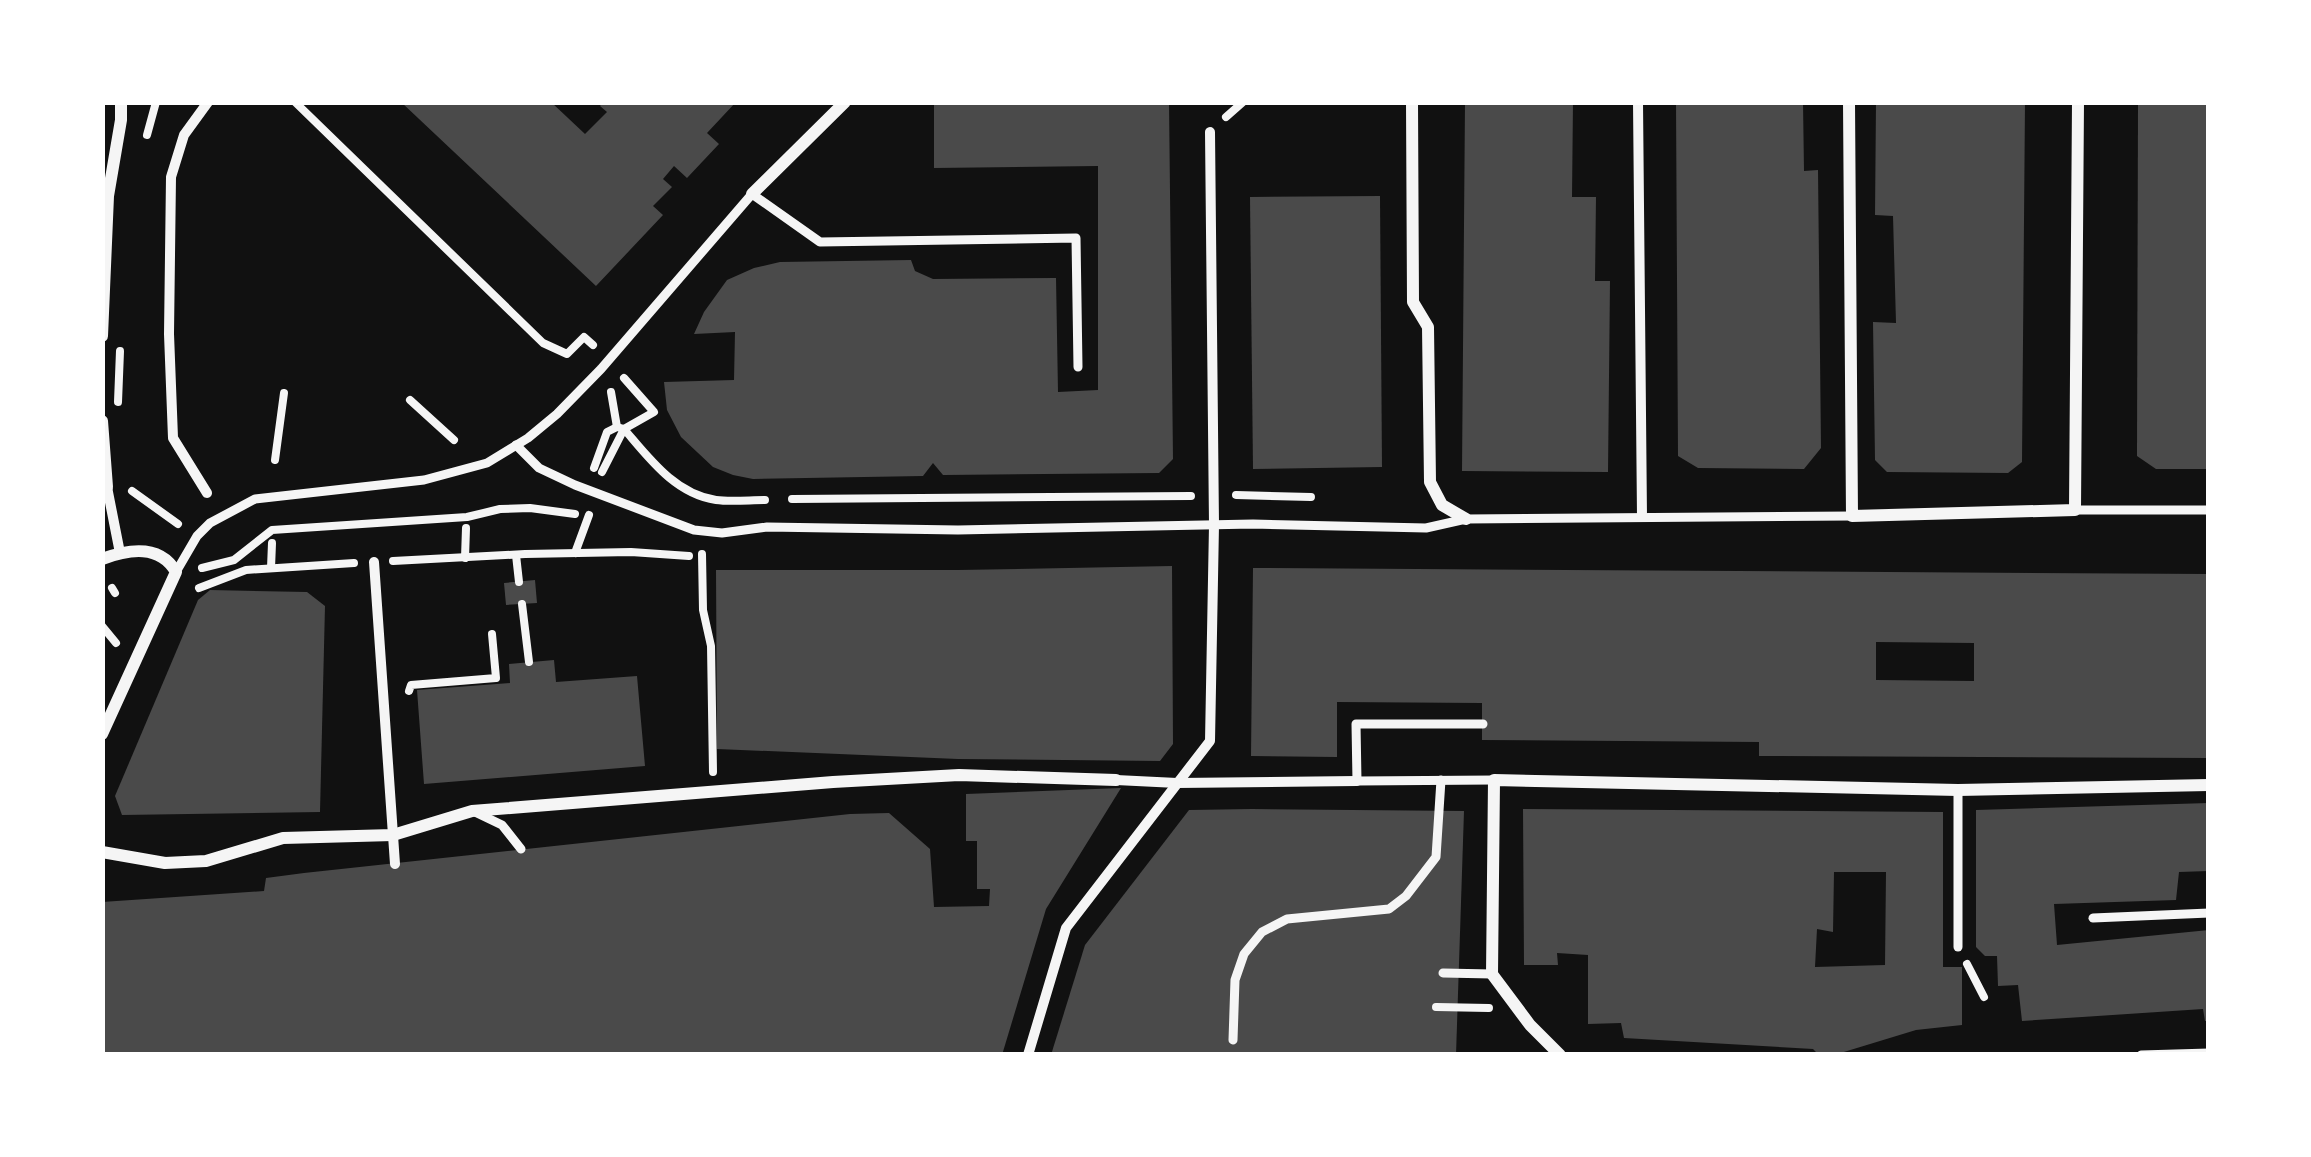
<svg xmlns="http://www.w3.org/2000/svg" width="2311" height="1157" viewBox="0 0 2311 1157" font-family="'Asap Condensed',sans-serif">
<rect width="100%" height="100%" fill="#111"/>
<g fill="#4a4a4a" fill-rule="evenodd">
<polygon points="401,102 551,102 585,134 607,112 600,106 603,102 736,102 707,133 719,144 687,178 674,166 663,179 672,187 653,206 663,215 596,286"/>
<polygon points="934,102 1169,102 1173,459 1159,473 943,475 933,463 923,476 753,479 733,475 713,467 681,437 667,410 664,382 734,380 735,332 694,334 704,312 727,280 754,268 780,262 911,260 915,271 933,279 1056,278 1058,392 1098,390 1098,166 934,168"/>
<polygon points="1465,102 1573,102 1572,197 1596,197 1595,281 1610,281 1608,472 1462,471"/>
<polygon points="1676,102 1803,102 1804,171 1818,170 1821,448 1804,469 1698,468 1678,456"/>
<polygon points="1876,102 2025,102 2022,462 2008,473 1887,472 1875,460 1873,322 1896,323 1893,216 1875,215"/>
<polygon points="2138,102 2209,102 2209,469 2156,469 2137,456"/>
<polygon points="1380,196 1382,467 1253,469 1250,197"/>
<polygon points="1172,566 1173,744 1160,761 958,759 717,749 716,570 958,570"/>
<path d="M1253,568L2209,574V758L1759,756V742L1482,740V703L1337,702V757L1251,756ZM1876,642L1974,643V681L1876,680Z"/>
<polygon points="535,580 537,603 506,605 504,583"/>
<polygon points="210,590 307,592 325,606 320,812 122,815 115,796 198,600"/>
<polygon points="554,660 556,682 637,676 645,766 424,784 417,690 510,683 509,664"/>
<polygon points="1121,788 1046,909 1002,1055 102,1055 102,902 264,891 266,878 304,873 850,814 889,813 930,849 934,907 989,906 990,889 977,889 977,841 966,841 966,794"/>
<polygon points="2209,803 2209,871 2179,872 2176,900 2054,904 2057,945 2209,930 2209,1021 2205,1021 2203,1009 2022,1021 2018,985 1998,986 1997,956 1985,956 1976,947 1976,810"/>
<polygon points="1252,809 1464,811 1456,1055 1051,1055 1085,945 1189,810"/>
<path d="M1523,809L1943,812V967H1962V1025L1916,1030L1834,1055H1819L1813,1049L1624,1038L1621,1023L1588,1024V955L1557,953L1558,965H1524ZM1834,872H1886L1885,965L1815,967L1817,929L1833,932Z"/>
</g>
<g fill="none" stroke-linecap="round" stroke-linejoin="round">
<g stroke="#f5f5f5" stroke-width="8">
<polyline points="295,102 543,343 567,354 584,337 593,345"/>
<polyline points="1226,117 1243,102"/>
<polyline points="147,135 156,102"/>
<polyline points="611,392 617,427"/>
<polyline points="410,400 454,440"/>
<polyline points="118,402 120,351"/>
<polyline points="275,460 284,393"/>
<path d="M594,468L607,432L617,427L624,429C649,458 675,494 716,500C731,502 750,500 765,500"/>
<polyline points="602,472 624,429 654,412 624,378"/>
<polyline points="132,491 178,524"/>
<polyline points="1236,495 1311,497"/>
<polyline points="792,499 1191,496"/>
<polyline points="575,553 589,515"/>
<polyline points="702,554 703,610 711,646 713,772"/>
<polyline points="516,555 519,582"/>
<polyline points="465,558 466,528"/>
<polyline points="393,561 525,554 631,552 689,556"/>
<polyline points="202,568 234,560 272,530 467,517 500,509 530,508 575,514"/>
<polyline points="271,568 272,543"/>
<polyline points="112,588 115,593"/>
<polyline points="199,588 246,570 354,563"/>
<polyline points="522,604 529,662"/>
<polyline points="102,626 116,643"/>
<polyline points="409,691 411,685 496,678 492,634"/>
<polyline points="1967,964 1984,997"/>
<polyline points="1436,1007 1489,1008"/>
</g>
<g stroke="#f5f5f5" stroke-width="9">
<polyline points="516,445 539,468 575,485 694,530 722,533 767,527 958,530 1253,524 1426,528 1466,519 1852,516"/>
<polyline points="2075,510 2209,510"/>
<polyline points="176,572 197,536 210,523 255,499 424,480 487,463 528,438 557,414 601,369 752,194 820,242 1076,238 1078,367"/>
<polyline points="1483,724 1356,724 1357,781 1494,780"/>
<polyline points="1958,790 1958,947"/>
<polyline points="477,813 502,825 521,849"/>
<polyline points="2093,918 2209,913"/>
<polyline points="1443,973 1492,974"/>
<polyline points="1233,1040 1235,980 1244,954 1262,932 1287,919 1389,909 1406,896 1436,857 1441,780"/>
<polyline points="2141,1055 2209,1053"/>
</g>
<g stroke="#f5f5f5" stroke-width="10">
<polyline points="1638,102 1642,517"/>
<polyline points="102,483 107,487 120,553"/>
<polyline points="207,493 173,438 169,334 171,177 184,135 208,102"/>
<polyline points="374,562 395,864"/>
<polyline points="1116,780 1177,783 1357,781"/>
<polyline points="1028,1055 1066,928 1210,741 1214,525 1210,132"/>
</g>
<g stroke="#f5f5f5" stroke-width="12">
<polyline points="1412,102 1413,302 1428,327 1430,482 1442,505 1466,519"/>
<polyline points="1849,102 1852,516 2075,510 2078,102"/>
<polyline points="752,194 845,102"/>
<polyline points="102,336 108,196 121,120 121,102"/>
<polyline points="102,421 107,487"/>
<path d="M102,559C129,549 160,544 176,572L102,734"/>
<polyline points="102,852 165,863 206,861 283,838 393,835 472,811 833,782 959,775 1116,780"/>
<polyline points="1560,1055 1530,1025 1492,974 1494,780 1958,790 2209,785"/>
</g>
</g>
<rect width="2311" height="1157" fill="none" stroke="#ffffff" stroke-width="210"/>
</svg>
